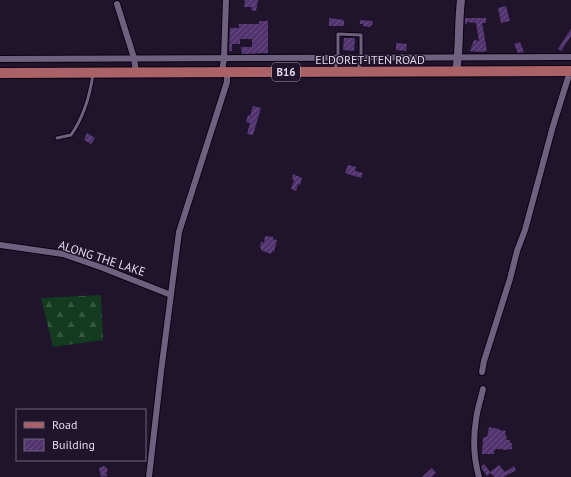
<svg xmlns="http://www.w3.org/2000/svg" width="571" height="477" viewBox="0 0 571 477" font-family="'PT Sans',sans-serif">
<defs>
<pattern id="forest-firs" width="22" height="20" patternUnits="userSpaceOnUse"><rect width="22" height="20" fill="#143a1f"/><path d="M5 1l3.5 6h-7zM16 11l3.5 6h-7z" fill="#365640"/></pattern>
<pattern id="building-hatch" width="6" height="6" patternUnits="userSpaceOnUse"><rect width="6" height="6" fill="#523370"/><path d="M-1 1l2-2M0 6l6-6M5 7l2-2" fill="none" stroke="#6b5084"/></pattern>
</defs>
<rect width="100%" height="100%" fill="#20142d"/>
<polygon fill="url(#forest-firs)" points="101,295 103,340 53,347 41,298"/>
<g fill="url(#building-hatch)">
<polygon points="245,0 258,0 256,11 251,10 252,7 244,7"/>
<polygon points="506,6 510,21 501,23 498,8"/>
<polygon points="329,18 344,20 344,26 329,26"/>
<polygon points="465,18 486,18 486,23 482,23 487,51 481,52 470,51 474,40 479,41 476,23 467,22 467,24 465,24"/>
<polygon points="360,20 373,21 372,25 371,25 370,27 363,26 363,24 360,24"/>
<polygon points="259,21 268,21 268,53 242,54 241,47 252,47 252,39 240,39 240,44 232,44 232,51 229,51 230,28 239,28 239,24 259,24"/>
<polygon points="571,29 571,36 561,51 558,49"/>
<polygon points="344,38 355,38 354,51 343,50"/>
<polygon points="520,42 524,52 518,53 514,44"/>
<polygon points="396,43 407,44 406,51 396,50"/>
<polygon points="253,106 261,108 253,135 247,134 250,123 246,122 248,115 250,116"/>
<polygon points="87,133 95,138 91,144 84,140"/>
<polygon points="348,165 356,167 355,171 363,173 361,178 345,173"/>
<polygon points="293,174 302,178 300,185 298,184 296,191 291,189 294,180 292,179"/>
<polygon points="265,236 273,237 273,239 277,240 274,252 272,251 271,254 261,250 261,248 260,248 261,242 264,243"/>
<polygon points="489,427 499,429 499,430 506,431 505,435 507,436 506,440 510,440 510,443 512,443 512,449 503,450 502,449 496,449 494,451 494,454 482,454 483,439 484,437 487,437"/>
<polygon points="484,464 490,472 499,465 505,472 514,466 516,470 504,477 495,477 490,473 487,476 482,469 481,467"/>
<polygon points="104,466 105,467 106,467 108,471 106,472 107,476 101,477 99,468"/>
<polygon points="432,468 436,473 431,477 422,477"/>
</g>
<g fill="none" stroke-linecap="round" stroke-linejoin="round">
<defs>
<g id="service">
<polyline points="335,69 338,58 338,34 361,35 361,58 358,71"/>
<path d="M57,138L71,135C83,118 90,95 93,74"/>
</g>
<g id="minor">
<polyline points="117,4 134,58 136,72"/>
<polyline points="0,59 571,57"/>
<polyline points="222,72 224,58 226,0"/>
<polyline points="0,245 63,254 103,268 171,295"/>
<polyline points="482,372 484,361 510,279 517,251 525,230 553,126 568,78"/>
<polyline points="149,477 161,372 179,232 227,82 227,72"/>
<path d="M479,477C474,459 473,438 476,420C477,409 481,399 483,389"/>
</g>
<path id="tertiary" d="M456,72C460,48 458,25 461,0"/>
<polyline id="primary" points="0,73 571,71"/>
</defs>
<use href="#service" stroke="#0a0214" stroke-width="5"/>
<use href="#minor" stroke="#0a0214" stroke-width="8"/>
<use href="#tertiary" stroke="#0a0214" stroke-width="10"/>
<use href="#primary" stroke="#0a0214" stroke-width="12"/>
<use href="#service" stroke="#6e607e" stroke-width="3"/>
<use href="#minor" stroke="#6e607e" stroke-width="6"/>
<use href="#tertiary" stroke="#6e607e" stroke-width="8"/>
<use href="#primary" stroke="#ab6267" stroke-width="10"/>
</g>
<g text-anchor="middle" dominant-baseline="central" stroke-width="3" stroke-linejoin="round" paint-order="stroke">
<rect fill="#20142d" stroke="#a69eb1" stroke-width="1" x="272" y="63" width="28" height="18" rx="3"/>
<g font-size="11" font-weight="bold" fill="#e0d9e9">
<text x="286" y="72">B16</text>
</g>
<g font-size="12" fill="#e0d9e9" stroke="#20142d">
<text x="370" y="59">ELDORET-ITEN ROAD</text>
<text transform="translate(102 258) rotate(18)">ALONG THE LAKE</text>
</g>
</g>
<rect x="16" y="409" width="130" height="52" fill="#20142d" stroke="#6d6378"/>
<rect x="24" y="422" width="20" height="6" fill="#ab6267" stroke="#6d6378"/>
<text x="52" y="429" font-size="12" fill="#e0d9e9">Road</text>
<rect x="24" y="439" width="20" height="12" fill="url(#building-hatch)" stroke="#6d6378"/>
<text x="52" y="449" font-size="12" fill="#e0d9e9">Building</text>
</svg>
